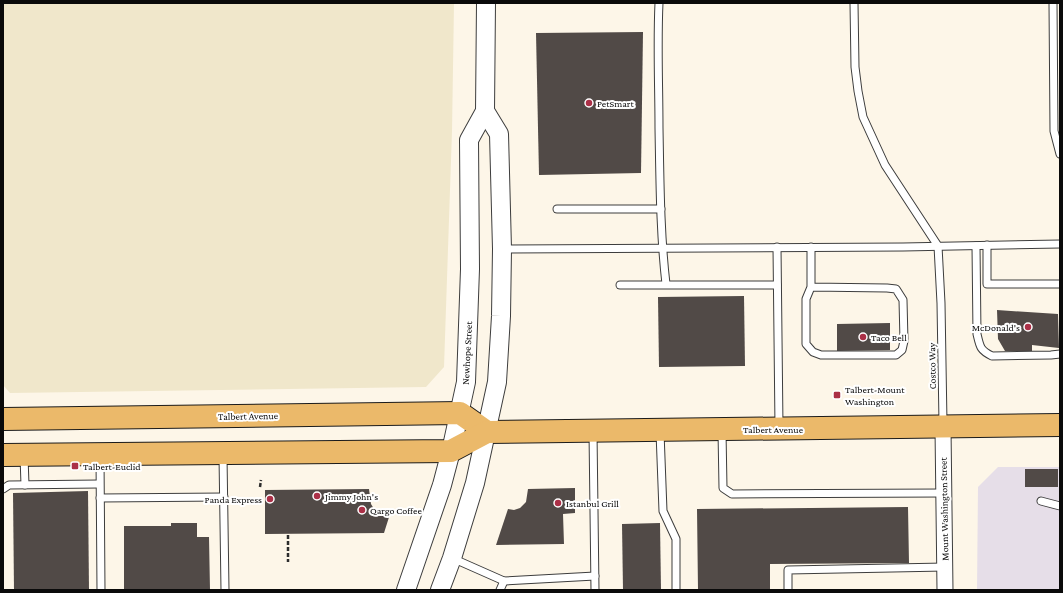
<svg xmlns="http://www.w3.org/2000/svg" width="1063" height="593" viewBox="0 0 1063 593" font-family="'Crimson Pro',serif">
<rect width="100%" height="100%" fill="#fdf6e8"/>
<polygon fill="#e6dee8" points="998,467 1060,467 1060,590 977,590 978,487"/>
<polygon fill="#f0e7cb" points="3,3 454,3 452,131 444,367 426,387 10,393 3,385"/>
<g fill="#514a47">
<polygon points="643,32 641,173 539,175 536,33"/>
<polygon points="744,296 745,366 659,367 658,297"/>
<polygon points="997,310 1058,314 1059,348 1032,345 1032,351 1005,351 998,339"/>
<polygon points="890,323 890,350 837,351 837,324"/>
<rect x="1025" y="469" width="33" height="18"/>
<polygon points="575,488 575,513 563,514 564,544 496,545 508,509 514,510 520,508 526,502 528,489"/>
<polygon points="369,489 371,504 374,509 381,514 390,514 384,533 265,534 265,490"/>
<polygon points="88,491 89,590 14,590 13,493"/>
<polygon points="908,507 909,563 770,564 770,590 698,590 697,509"/>
<polygon points="171,523 197,523 197,537 209,537 210,590 124,590 124,526 171,526"/>
<polygon points="660,523 661,590 623,590 622,524"/>
</g>
<g fill="none" stroke-linecap="round" stroke-linejoin="round">
<defs>
<g id="service">
<path d="M659,3C657,45 659,87 659,128C660,180 660,232 666,284"/>
<polyline points="854,3 855,67 858,91 863,117 885,165 938,246 941,303 943,423"/>
<polyline points="1053,3 1054,131 1060,154"/>
<polyline points="557,209 661,209"/>
<polyline points="987,245 987,284 1060,284"/>
<path d="M976,246L977,334C980,347 980,350 992,356L1051,355L1060,354"/>
<polyline points="777,247 779,427"/>
<polyline points="502,249 903,247 1060,244"/>
<polyline points="620,285 777,285"/>
<polyline points="811,287 806,299 806,344 813,352 821,355 896,355 902,350 904,341 903,300 896,289 887,288 811,287 811,247"/>
<polyline points="722,431 723,488 732,494 944,493"/>
<polyline points="593,432 595,590"/>
<polyline points="660,432 663,511 676,539 676,590"/>
<polyline points="24,456 25,485"/>
<polyline points="223,456 225,590"/>
<polyline points="100,457 101,590"/>
<polyline points="3,489 9,485 99,484"/>
<polyline points="100,498 224,497"/>
<polyline points="1041,501 1060,506"/>
<polyline points="452,558 504,581 595,576"/>
<polyline points="500,590 504,581"/>
<polyline points="788,590 788,570 945,567"/>
</g>
<polyline id="minor" points="943,428 945,590"/>
<g id="tertiary">
<polyline points="406,590 442,485 451,451 466,382 470,269 469,140 485,111 486,3"/>
<polyline points="440,590 452,558 475,483 497,382 501,316 502,249 499,134 485,111"/>
</g>
<g id="primary">
<polyline points="3,419 460,413 487,432"/>
<polyline points="3,455 451,451 487,432 1060,425"/>
</g>
</defs>
<use href="#service" stroke="#3d3d3d" stroke-width="9"/>
<use href="#minor" stroke="#3d3d3d" stroke-width="17"/>
<use href="#tertiary" stroke="#3d3d3d" stroke-width="20"/>
<use href="#primary" stroke="#1b1b1b" stroke-width="24"/>
<g stroke="#2c2c2c" stroke-width="2.5" stroke-dasharray="4 2" stroke-linecap="butt">
<polyline points="260,487 261,480"/>
<polyline points="288,535 288,562"/>
</g>
<use href="#service" stroke="#fff" stroke-width="7"/>
<use href="#minor" stroke="#fff" stroke-width="15"/>
<use href="#tertiary" stroke="#fff" stroke-width="18"/>
<use href="#primary" stroke="#ebb96a" stroke-width="22"/>
</g>
<g fill="#ab3047" stroke="#fff" stroke-width="1.5">
<circle cx="589" cy="103" r="4"/>
<circle cx="1028" cy="327" r="4"/>
<circle cx="863" cy="337" r="4"/>
<rect x="833" y="391" width="8" height="8" rx="2"/>
<rect x="71" y="462" width="8" height="8" rx="2"/>
<circle cx="317" cy="496" r="4"/>
<circle cx="270" cy="499" r="4"/>
<circle cx="558" cy="503" r="4"/>
<circle cx="362" cy="510" r="4"/>
</g>
<g text-anchor="middle" dominant-baseline="central" stroke-width="4" stroke-linejoin="round" paint-order="stroke">
<g font-size="10" fill="#0a0a0a" stroke="#fff" text-anchor="start">
<text x="597" y="103">PetSmart</text>
<text x="1020" y="327" text-anchor="end">McDonald's</text>
<text x="871" y="337">Taco Bell</text>
<text x="845" y="389">Talbert-Mount<tspan x="845" dy="12">Washington</tspan></text>
<text x="83" y="466">Talbert-Euclid</text>
<text x="325" y="496">Jimmy John's</text>
<text x="262" y="499" text-anchor="end">Panda Express</text>
<text x="566" y="503">Istanbul Grill</text>
<text x="370" y="510">Qargo Coffee</text>
</g>
<g font-size="10" fill="#0a0a0a" stroke="#fff">
<text transform="translate(467 353) rotate(-87)">Newhope Street</text>
<text transform="translate(932 366) rotate(-91)">Costco Way</text>
<text transform="translate(248 416) rotate(-1)">Talbert Avenue</text>
<text x="773" y="429">Talbert Avenue</text>
<text transform="translate(944 509) rotate(-91)">Mount Washington Street</text>
</g>
</g>
<rect width="1063" height="593" fill="none" stroke="#0a0a0a" stroke-width="8"/>
</svg>
